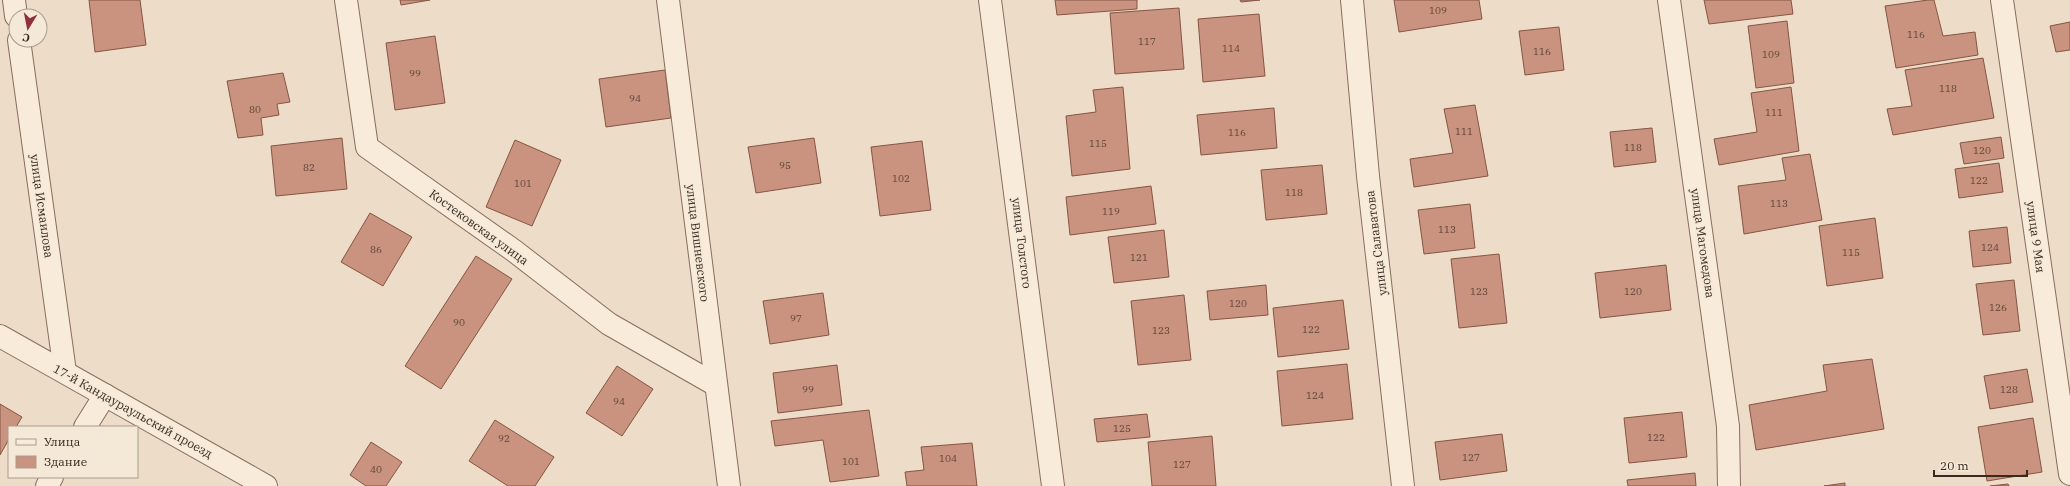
<svg xmlns="http://www.w3.org/2000/svg" width="2070" height="486" viewBox="0 0 2070 486" font-family="'IBM Plex Serif',serif">
<rect width="100%" height="100%" fill="#eddcc7"/>
<g fill="#c9937f" stroke="#865544">
<polygon points="89,0 140,0 146,45 95,52"/>
<polygon points="400,0 430,0 401,5"/>
<polygon points="1055,0 1137,0 1137,9 1057,15"/>
<polygon points="1240,0 1260,0 1241,2"/>
<polygon points="1394,0 1479,0 1482,19 1399,32"/>
<polygon points="1704,0 1791,0 1793,14 1709,24"/>
<polygon points="1928,0 1934,0 1943,36 1975,32 1978,55 1896,68 1885,6"/>
<polygon points="1179,8 1184,69 1115,74 1110,13"/>
<polygon points="1259,14 1265,76 1203,82 1198,19"/>
<polygon points="1787,21 1794,83 1756,88 1748,26"/>
<polygon points="2070,22 2070,50 2056,52 2050,26"/>
<polygon points="1559,27 1564,70 1525,75 1519,31"/>
<polygon points="435,36 445,103 395,110 386,43"/>
<polygon points="1983,58 1994,118 1893,135 1887,109 1912,106 1905,70"/>
<polygon points="665,70 671,118 606,127 599,79"/>
<polygon points="283,73 290,102 277,104 279,115 261,118 263,135 238,138 227,81"/>
<polygon points="1123,87 1130,169 1072,176 1066,116 1096,112 1093,90"/>
<polygon points="1791,87 1799,151 1719,165 1714,139 1757,132 1751,93"/>
<polygon points="1475,105 1488,176 1414,187 1410,159 1453,153 1444,109"/>
<polygon points="1274,108 1277,148 1201,155 1197,115"/>
<polygon points="1652,128 1656,162 1614,167 1610,132"/>
<polygon points="2001,137 2004,158 1964,164 1960,143"/>
<polygon points="342,138 347,189 276,196 271,146"/>
<polygon points="814,138 821,183 756,193 748,147"/>
<polygon points="515,140 561,160 532,226 486,207"/>
<polygon points="922,141 931,210 880,216 871,147"/>
<polygon points="1810,154 1822,220 1744,234 1738,186 1786,180 1782,158"/>
<polygon points="1999,163 2003,192 1959,198 1955,169"/>
<polygon points="1322,165 1327,214 1266,220 1261,170"/>
<polygon points="1151,186 1156,224 1070,235 1066,197"/>
<polygon points="1470,204 1475,248 1424,254 1418,210"/>
<polygon points="370,213 412,237 383,286 341,262"/>
<polygon points="1875,218 1883,278 1827,286 1819,226"/>
<polygon points="2007,227 2011,263 1973,267 1969,231"/>
<polygon points="1164,230 1169,277 1114,283 1108,237"/>
<polygon points="1499,254 1507,323 1459,328 1451,259"/>
<polygon points="476,256 512,279 441,389 405,366"/>
<polygon points="1666,265 1671,310 1600,318 1595,273"/>
<polygon points="2014,280 2020,331 1983,335 1976,284"/>
<polygon points="1266,285 1268,315 1210,320 1207,291"/>
<polygon points="823,293 829,335 770,344 763,301"/>
<polygon points="1184,295 1191,360 1138,365 1131,301"/>
<polygon points="1343,300 1349,349 1278,357 1273,308"/>
<polygon points="1872,359 1884,429 1756,450 1749,405 1827,391 1823,365"/>
<polygon points="1347,364 1353,419 1282,426 1277,371"/>
<polygon points="837,365 842,405 778,413 773,373"/>
<polygon points="617,366 653,389 622,436 586,413"/>
<polygon points="2027,369 2033,402 1990,409 1984,376"/>
<polygon points="0,404 22,417 16,427 9,427 9,439 0,455"/>
<polygon points="869,410 879,476 830,482 823,440 775,446 771,421"/>
<polygon points="1682,412 1687,457 1629,463 1624,418"/>
<polygon points="1147,414 1150,437 1097,442 1094,419"/>
<polygon points="2033,418 2042,472 1987,481 1978,427"/>
<polygon points="495,420 554,457 535,486 508,486 469,461"/>
<polygon points="1502,434 1507,471 1440,480 1435,442"/>
<polygon points="1212,436 1216,486 1152,486 1148,442"/>
<polygon points="371,442 402,462 386,486 366,486 350,475"/>
<polygon points="972,443 977,486 907,486 905,472 924,470 921,447"/>
<polygon points="1695,473 1696,486 1628,486 1627,480"/>
<polygon points="1845,483 1845,486 1824,486"/>
<polygon points="2008,484 2009,486 1990,486"/>
</g>
<g fill="none" stroke-linecap="round" stroke-linejoin="round">
<defs>
<g id="minor">
<polyline points="14,0 16,16"/>
<polyline points="346,0 367,147 513,250 609,324 716,385"/>
<polyline points="668,0 729,486"/>
<polyline points="990,0 1053,486"/>
<polyline points="1352,0 1368,176 1403,486"/>
<polyline points="1669,0 1728,426 1729,486"/>
<polyline points="2002,0 2070,474"/>
<polyline points="19,40 65,372"/>
<polyline points="0,336 266,486"/>
<polyline points="85,427 105,395"/>
<polyline points="47,486 52,477"/>
</g>
</defs>
<use href="#minor" stroke="#886e5d" stroke-width="24"/>
<use href="#minor" stroke="#f8ebda" stroke-width="22"/>
</g>
<g text-anchor="middle" dominant-baseline="central" stroke-width="3" stroke-linejoin="round" paint-order="stroke">
<g font-size="10" fill="#5d4438">
<text x="1438" y="10">109</text>
<text x="1916" y="34">116</text>
<text x="1147" y="41">117</text>
<text x="1231" y="48">114</text>
<text x="1542" y="51">116</text>
<text x="1771" y="54">109</text>
<text x="415" y="73">99</text>
<text x="1948" y="88">118</text>
<text x="635" y="98">94</text>
<text x="255" y="109">80</text>
<text x="1774" y="112">111</text>
<text x="1464" y="131">111</text>
<text x="1237" y="132">116</text>
<text x="1098" y="143">115</text>
<text x="1633" y="147">118</text>
<text x="1982" y="150">120</text>
<text x="785" y="165">95</text>
<text x="309" y="167">82</text>
<text x="901" y="178">102</text>
<text x="1979" y="180">122</text>
<text x="523" y="183">101</text>
<text x="1294" y="192">118</text>
<text x="1779" y="203">113</text>
<text x="1111" y="211">119</text>
<text x="1447" y="229">113</text>
<text x="1990" y="247">124</text>
<text x="376" y="249">86</text>
<text x="1851" y="252">115</text>
<text x="1139" y="257">121</text>
<text x="1479" y="291">123</text>
<text x="1633" y="291">120</text>
<text x="1238" y="303">120</text>
<text x="1998" y="307">126</text>
<text x="796" y="318">97</text>
<text x="459" y="322">90</text>
<text x="1311" y="329">122</text>
<text x="1161" y="330">123</text>
<text x="808" y="389">99</text>
<text x="2009" y="389">128</text>
<text x="1315" y="395">124</text>
<text x="619" y="401">94</text>
<text x="1122" y="428">125</text>
<text x="1656" y="437">122</text>
<text x="504" y="438">92</text>
<text x="1471" y="457">127</text>
<text x="948" y="458">104</text>
<text x="851" y="461">101</text>
<text x="1182" y="464">127</text>
<text x="376" y="469">40</text>
</g>
<g font-size="12" fill="#392920" stroke="#f4e8d6">
<text transform="translate(42 206) rotate(82)">улица Исмаилова</text>
<text transform="translate(479 227) rotate(36)">Костековская улица</text>
<text transform="translate(2036 237) rotate(82)">улица 9 Мая</text>
<text transform="translate(698 243) rotate(83)">улица Вишневского</text>
<text transform="translate(1022 243) rotate(83)">улица Толстого</text>
<text transform="translate(1376 243) rotate(-97)">улица Салаватова</text>
<text transform="translate(1703 243) rotate(82)">улица Магомедова</text>
<text transform="translate(133 411) rotate(29)">17-й Кандаураульский проезд</text>
</g>
</g>
<rect x="8" y="426" width="130" height="52" fill="#f4e8d6" stroke="#a99c8d"/>
<rect x="16" y="439" width="20" height="6" fill="#f8ebda" stroke="#a99c8d"/>
<text x="44" y="446" font-size="12" fill="#392920">Улица</text>
<rect x="16" y="456" width="20" height="12" fill="#c9937f" stroke="#a99c8d"/>
<text x="44" y="466" font-size="12" fill="#392920">Здание</text>
<g transform="translate(28 28) rotate(190)"><circle r="19" fill="#f4e8d6" stroke="#a99c8d"/>
<path d="M0-3L7 15L0 10L-7 15Z" fill="#942f3e"/>
<text y="-6" font-size="11" font-weight="bold" text-anchor="middle" fill="#392920">С</text>
</g>
<path d="M1934 470v6h93v-6" fill="none" stroke="#392920" stroke-width="2"/>
<text x="1940" y="470" font-size="12" fill="#392920" stroke="#f4e8d6" stroke-width="3" paint-order="stroke">20 m</text>
</svg>
